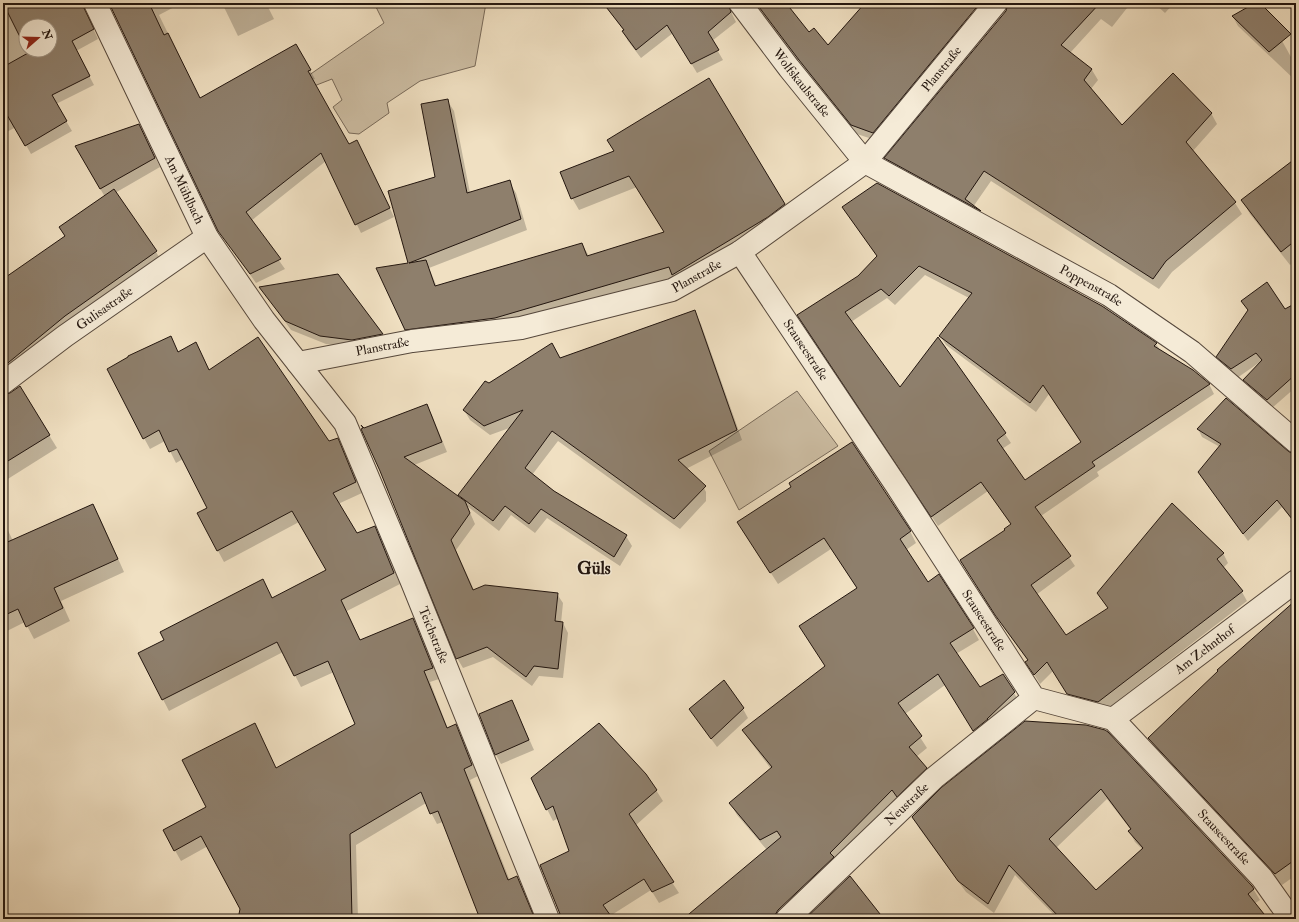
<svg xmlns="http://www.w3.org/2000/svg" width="1299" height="922" viewBox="0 0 1299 922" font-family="'IM FELL Double Pica',serif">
<rect width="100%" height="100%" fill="#f0e0c2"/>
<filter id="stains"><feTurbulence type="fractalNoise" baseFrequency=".005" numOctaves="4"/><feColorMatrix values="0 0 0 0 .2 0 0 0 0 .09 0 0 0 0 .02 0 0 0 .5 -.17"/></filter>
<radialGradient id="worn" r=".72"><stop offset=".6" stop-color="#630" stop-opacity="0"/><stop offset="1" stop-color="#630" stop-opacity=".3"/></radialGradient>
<g fill="#cdbea4" stroke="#786a5a">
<polygon points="374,3 486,3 475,66 420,81 387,103 389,113 359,134 349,133 333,107 342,100 332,79 296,93 292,87 384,23"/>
<polygon points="797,391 838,446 739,510 709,451"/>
</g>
<g fill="#0003" fill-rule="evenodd">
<path d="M3,3H92L90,5L87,12L88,18L98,39L76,51L94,85L56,104L72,131L31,154L16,127L3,134ZM26,26H50V50H26Z"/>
<polygon points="110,3 182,3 159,15 200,99 296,45 315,79 312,80 349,145 362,150 394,217 361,233 326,161 251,221 285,269 256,283 219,230"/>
<polygon points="222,3 266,3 274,19 238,36"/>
<polygon points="603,3 737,3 733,7 732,14 736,22 712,41 723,60 697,73 673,33 641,58 628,41 623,32 624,31"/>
<polygon points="754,3 784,3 809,33 828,46 866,3 956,3 972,27 878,141 857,134 805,69"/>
<polygon points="1009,3 1131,3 1112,27 1101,19 1070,53 1092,70 1098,80 1091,89 1122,127 1211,113 1217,124 1192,152 1235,203 1242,214 1172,272 1159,289 991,181 973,207 980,211 985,220 892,169 885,158 1007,11"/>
<polygon points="1154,3 1174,3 1165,13"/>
<polygon points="1257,3 1261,3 1296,66 1296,81 1238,26 1233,17"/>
<polygon points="708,80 791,216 680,285 507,328 413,341 406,329 409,264 389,191 436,178 447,100 454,111 470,193 509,182 516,193 527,230 429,268 437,287 582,244 589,256 664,232 637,187 579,210 572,198 562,172 615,151"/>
<polygon points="144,134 160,167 115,193 156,252 164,265 3,386 3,281 66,236 105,197 76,147"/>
<polygon points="1296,161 1296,260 1290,265 1250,214 1243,201"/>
<path d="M849,217L1156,344L1160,350L1209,384L1214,394L1097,472L1099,476L1041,516L1075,566L1036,595L1065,637L1108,609L1098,593L1223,553L1228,563L1223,568L1242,592L1247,601L1104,711L1074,703L1053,671L1040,684L1032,671L1028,661L1002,625L967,570L1011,525L988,491L938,526L804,325L859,276L878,257ZM925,275L969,298L940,336L946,345L1036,412L1049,394L1081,443L1025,482L1002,449L1011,443L1005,434L938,338L900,388L851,322L887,298L895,305Z"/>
<polygon points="337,275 383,334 387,342 358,348 326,344 291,330 261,288"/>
<polygon points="1242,301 1285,310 1296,304 1296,387 1272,408 1250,389 1245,380 1260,362 1237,378 1223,365 1218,357 1248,311"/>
<polygon points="695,314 701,324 742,440 686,469 701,482 706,492 706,501 680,529 558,441 532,475 554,492 626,536 632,546 620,566 547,518 535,533 511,515 499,531 467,506 475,524 456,550 474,590 557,594 563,603 561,623 563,623 568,633 563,678 539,676 532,686 493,657 463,668 457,658 381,471 426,405 432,415 447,452 414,465 463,501 460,495 512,427 490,435 470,420 464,410 489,384"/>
<polygon points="170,337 179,353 202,355 210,371 329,442 337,439 344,450 362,493 338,504 357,534 374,527 381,538 400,584 347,611 360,640 413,619 419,630 439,679 430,682 448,729 456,726 462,736 478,776 470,780 510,881 517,877 523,888 535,919 481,919 443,822 437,824 426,803 356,845 358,919 239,919 241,909 208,846 181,861 164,831 207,807 261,736 276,769 357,724 334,672 301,687 283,652 169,711 139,653 272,599 328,571 299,522 224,562 198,514 208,508 183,459 176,463 165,441 150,449 144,438"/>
<polygon points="3,396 49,435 57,448 3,482"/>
<polygon points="1198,429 1296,455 1296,525 1282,507 1248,541 1204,480 1220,447 1202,437"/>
<polygon points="92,505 100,518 124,572 61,601 70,621 34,639 25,622 3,633 3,520 13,541"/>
<polygon points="910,531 916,543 906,550 927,584 973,629 979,640 956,654 980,688 1014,693 1021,704 980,741 945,685 905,714 927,748 916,757 926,768 933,780 787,919 684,919 767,850 737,815 731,804 771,769 750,741 743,730 826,667 858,589 831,549 778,584 745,533"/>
<polygon points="1296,611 1296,875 1282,885 1156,750 1149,738"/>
<polygon points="512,701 534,750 501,764 496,755 480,715"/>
<polygon points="743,709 748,718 717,747 696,718"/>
<path d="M1026,722L1252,887L1260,900L1254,904L1266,919H1058L1015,875L994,913L966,892L919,828L913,817ZM1107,799L1131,830L1129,831L1135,842L1143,850L1096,891L1056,848Z"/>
<polygon points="532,779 656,790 663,801 635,826 679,893 659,903 651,890 610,916 612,919 562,919 541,866 571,851 559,818 553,821"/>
</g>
<g fill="#8e7f6c" stroke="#23160f" fill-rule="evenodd">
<polygon points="3,3 83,3 84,8 94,29 72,41 90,76 52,95 67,121 25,146 3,108 3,67 28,53 27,50 50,50 50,26 26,26 26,49"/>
<polygon points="109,3 149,3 164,35 168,33 200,98 296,44 311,70 308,71 349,144 357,140 390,208 355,225 321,153 246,212 281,259 250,274 218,231"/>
<polygon points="603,3 728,3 731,12 708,32 719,50 691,64 667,25 636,50 622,31 624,30"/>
<polygon points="756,3 786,3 809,32 814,28 828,45 865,3 980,3 873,133 851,125 799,60"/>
<polygon points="1008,3 1100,3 1061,45 1092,69 1084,80 1122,125 1173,73 1212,113 1186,142 1236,202 1166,261 1153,279 984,171 965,199 981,211 884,158 1006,11"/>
<polygon points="1255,3 1260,3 1291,34 1269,52 1232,16"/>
<polygon points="709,78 785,204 768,217 672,275 669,267 495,318 405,330 376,268 408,263 388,191 435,177 421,104 448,99 467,193 510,180 521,219 409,263 426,260 435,286 582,243 587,256 664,232 629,176 571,199 560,172 614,151 607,140"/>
<polygon points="139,124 155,158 100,189 75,146"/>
<polygon points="1296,158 1296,240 1281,252 1241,200"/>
<path d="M877,183L1102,306L1157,343L1154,346L1193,370L1210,384L1092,462L1095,466L1035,507L1071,556L1031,585L1066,635L1108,608L1097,593L1172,503L1224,553L1217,559L1243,591L1098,702L1067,694L1047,662L1034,675L1025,662L1028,660L995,615L960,560L1005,530L1004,529L1011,524L981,482L931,517L797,315L858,276L877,256L842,207ZM919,266L972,293L939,336L1030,403L1043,385L1081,442L1025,480L997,440L1006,433L938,337L900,387L845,312L881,289L889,296Z"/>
<polygon points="114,189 157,251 65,316 3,367 3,279 65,236 59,227"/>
<polygon points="338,274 383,334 352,340 320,336 285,321 259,287"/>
<polygon points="1267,282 1285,309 1296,303 1296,374 1267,400 1243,380 1262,360 1256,353 1231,369 1216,357 1248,310 1241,301"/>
<polygon points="695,310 737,430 678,460 706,486 674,519 552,431 525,468 554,491 627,535 614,557 541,509 529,524 505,506 493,521 458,495 523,410 484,426 463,410 485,381 489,383 552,343 560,358"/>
<polygon points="171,336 178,352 196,342 209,370 258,337 329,441 338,438 356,482 333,493 357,533 375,526 394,573 341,600 360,640 413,618 433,668 424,671 447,728 456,724 472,765 464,769 508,880 517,876 535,919 480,919 438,811 430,814 421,792 350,834 352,919 238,919 240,909 201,836 174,851 163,830 206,807 182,760 255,723 276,768 355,724 328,661 294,676 277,642 162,700 138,653 164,640 160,632 263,579 272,598 326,570 292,511 217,551 197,513 207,508 177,449 169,452 159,430 143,439 107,369 128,357 128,356"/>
<polygon points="20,386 50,435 3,464 3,395 10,393"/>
<polygon points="1226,398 1288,451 1296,456 1296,524 1277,500 1243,534 1198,472 1221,444 1197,429"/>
<polygon points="427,404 442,442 404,457 465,501 470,513 451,540 473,590 485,585 558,593 555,621 563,622 558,669 534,666 526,677 487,647 456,659 380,471 361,429 363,428 361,425 364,428"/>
<polygon points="852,442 911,531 900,539 928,582 939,574 974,628 950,643 980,687 1003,674 1015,692 987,719 988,719 973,731 938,674 898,703 922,736 909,747 927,768 897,797 892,790 830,853 834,857 778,910 775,915 775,919 683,919 781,837 777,831 760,840 729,803 772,767 742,730 825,666 799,626 857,588 824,538 770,573 737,522 791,487 789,483"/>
<polygon points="93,504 118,559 54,588 63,608 26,627 18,609 3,616 3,544"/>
<polygon points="1296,600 1296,859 1275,874 1148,738 1218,671 1217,670"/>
<polygon points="724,680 744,708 711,739 689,709"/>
<polygon points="512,700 529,740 495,755 479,714"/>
<path d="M1025,721L1086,725L1105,730L1108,732L1252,886L1254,889L1248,894L1268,919H1061L1009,865L988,904L958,881L912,817L942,787ZM1101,789L1131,829L1128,831L1143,848L1096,890L1049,839Z"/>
<polygon points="599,723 646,774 657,790 629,814 674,882 652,892 644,879 603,905 613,919 560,919 560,914 540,865 569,851 553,806 546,810 531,778"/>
<polygon points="850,876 884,919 805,919"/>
</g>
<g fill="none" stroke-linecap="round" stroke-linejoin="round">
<defs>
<g id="minor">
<path id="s1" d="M740,3L789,68L865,162L1109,295L1192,352L1296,442"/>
<path id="s2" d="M740,252L896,485L1034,698L1113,719L1262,878L1291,919"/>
<path id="s3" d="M298,363L412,341L521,328L672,290L740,252L865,162L996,3"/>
<path id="s4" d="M3,383L65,336L207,237"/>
<path id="s5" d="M1113,719L1296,581"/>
<path id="s6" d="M787,919L934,778L1034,698"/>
</g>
<g id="tertiary">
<path id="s7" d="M95,3L207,237L264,320L345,423L412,582L548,919"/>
</g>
</defs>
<use href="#minor" stroke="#56483c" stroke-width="24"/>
<use href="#tertiary" stroke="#56483c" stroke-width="24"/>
<use href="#minor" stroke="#f5ebd7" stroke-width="22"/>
<use href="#tertiary" stroke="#f5ebd7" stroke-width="22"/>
</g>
<g text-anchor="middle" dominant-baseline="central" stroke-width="3" stroke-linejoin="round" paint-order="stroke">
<g font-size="13" fill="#23160f" stroke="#f5ebd7">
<text stroke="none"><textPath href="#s3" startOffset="734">Planstraße</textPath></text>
<text stroke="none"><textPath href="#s1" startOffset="101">Wolfskaulstraße</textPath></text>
<text stroke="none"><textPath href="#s7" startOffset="207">Am Mühlbach</textPath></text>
<text stroke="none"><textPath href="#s3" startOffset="410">Planstraße</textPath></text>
<text stroke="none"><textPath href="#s1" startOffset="460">Poppenstraße</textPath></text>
<text stroke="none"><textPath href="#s4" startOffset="126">Gulisastraße</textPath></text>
<text stroke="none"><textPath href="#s3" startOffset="86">Planstraße</textPath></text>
<text stroke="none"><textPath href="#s2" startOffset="118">Stauseestraße</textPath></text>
<text stroke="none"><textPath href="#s2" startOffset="442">Stauseestraße</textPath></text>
<text stroke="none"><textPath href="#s7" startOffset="721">Teichstraße</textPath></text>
<text stroke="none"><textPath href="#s5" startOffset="115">Am Zehnthof</textPath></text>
<text stroke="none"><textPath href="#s6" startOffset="166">Neustraße</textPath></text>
<text stroke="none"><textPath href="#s2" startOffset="778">Stauseestraße</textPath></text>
</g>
<g font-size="17" font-weight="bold" fill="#23160f" stroke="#f5ebd7">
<text x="594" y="568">Güls</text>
</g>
</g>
<rect width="1299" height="922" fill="none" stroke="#f0e0c2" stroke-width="16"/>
<rect x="4" y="4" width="1291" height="914" fill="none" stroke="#23160f" stroke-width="2"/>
<rect x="8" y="8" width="1283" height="906" fill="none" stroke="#23160f"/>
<g transform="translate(38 38) rotate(70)"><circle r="19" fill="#f5ebd7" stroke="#a19687"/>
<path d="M0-3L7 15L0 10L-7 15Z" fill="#8f2418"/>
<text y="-6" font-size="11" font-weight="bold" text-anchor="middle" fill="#23160f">N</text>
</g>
<rect width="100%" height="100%" filter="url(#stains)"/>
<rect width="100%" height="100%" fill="url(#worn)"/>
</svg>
